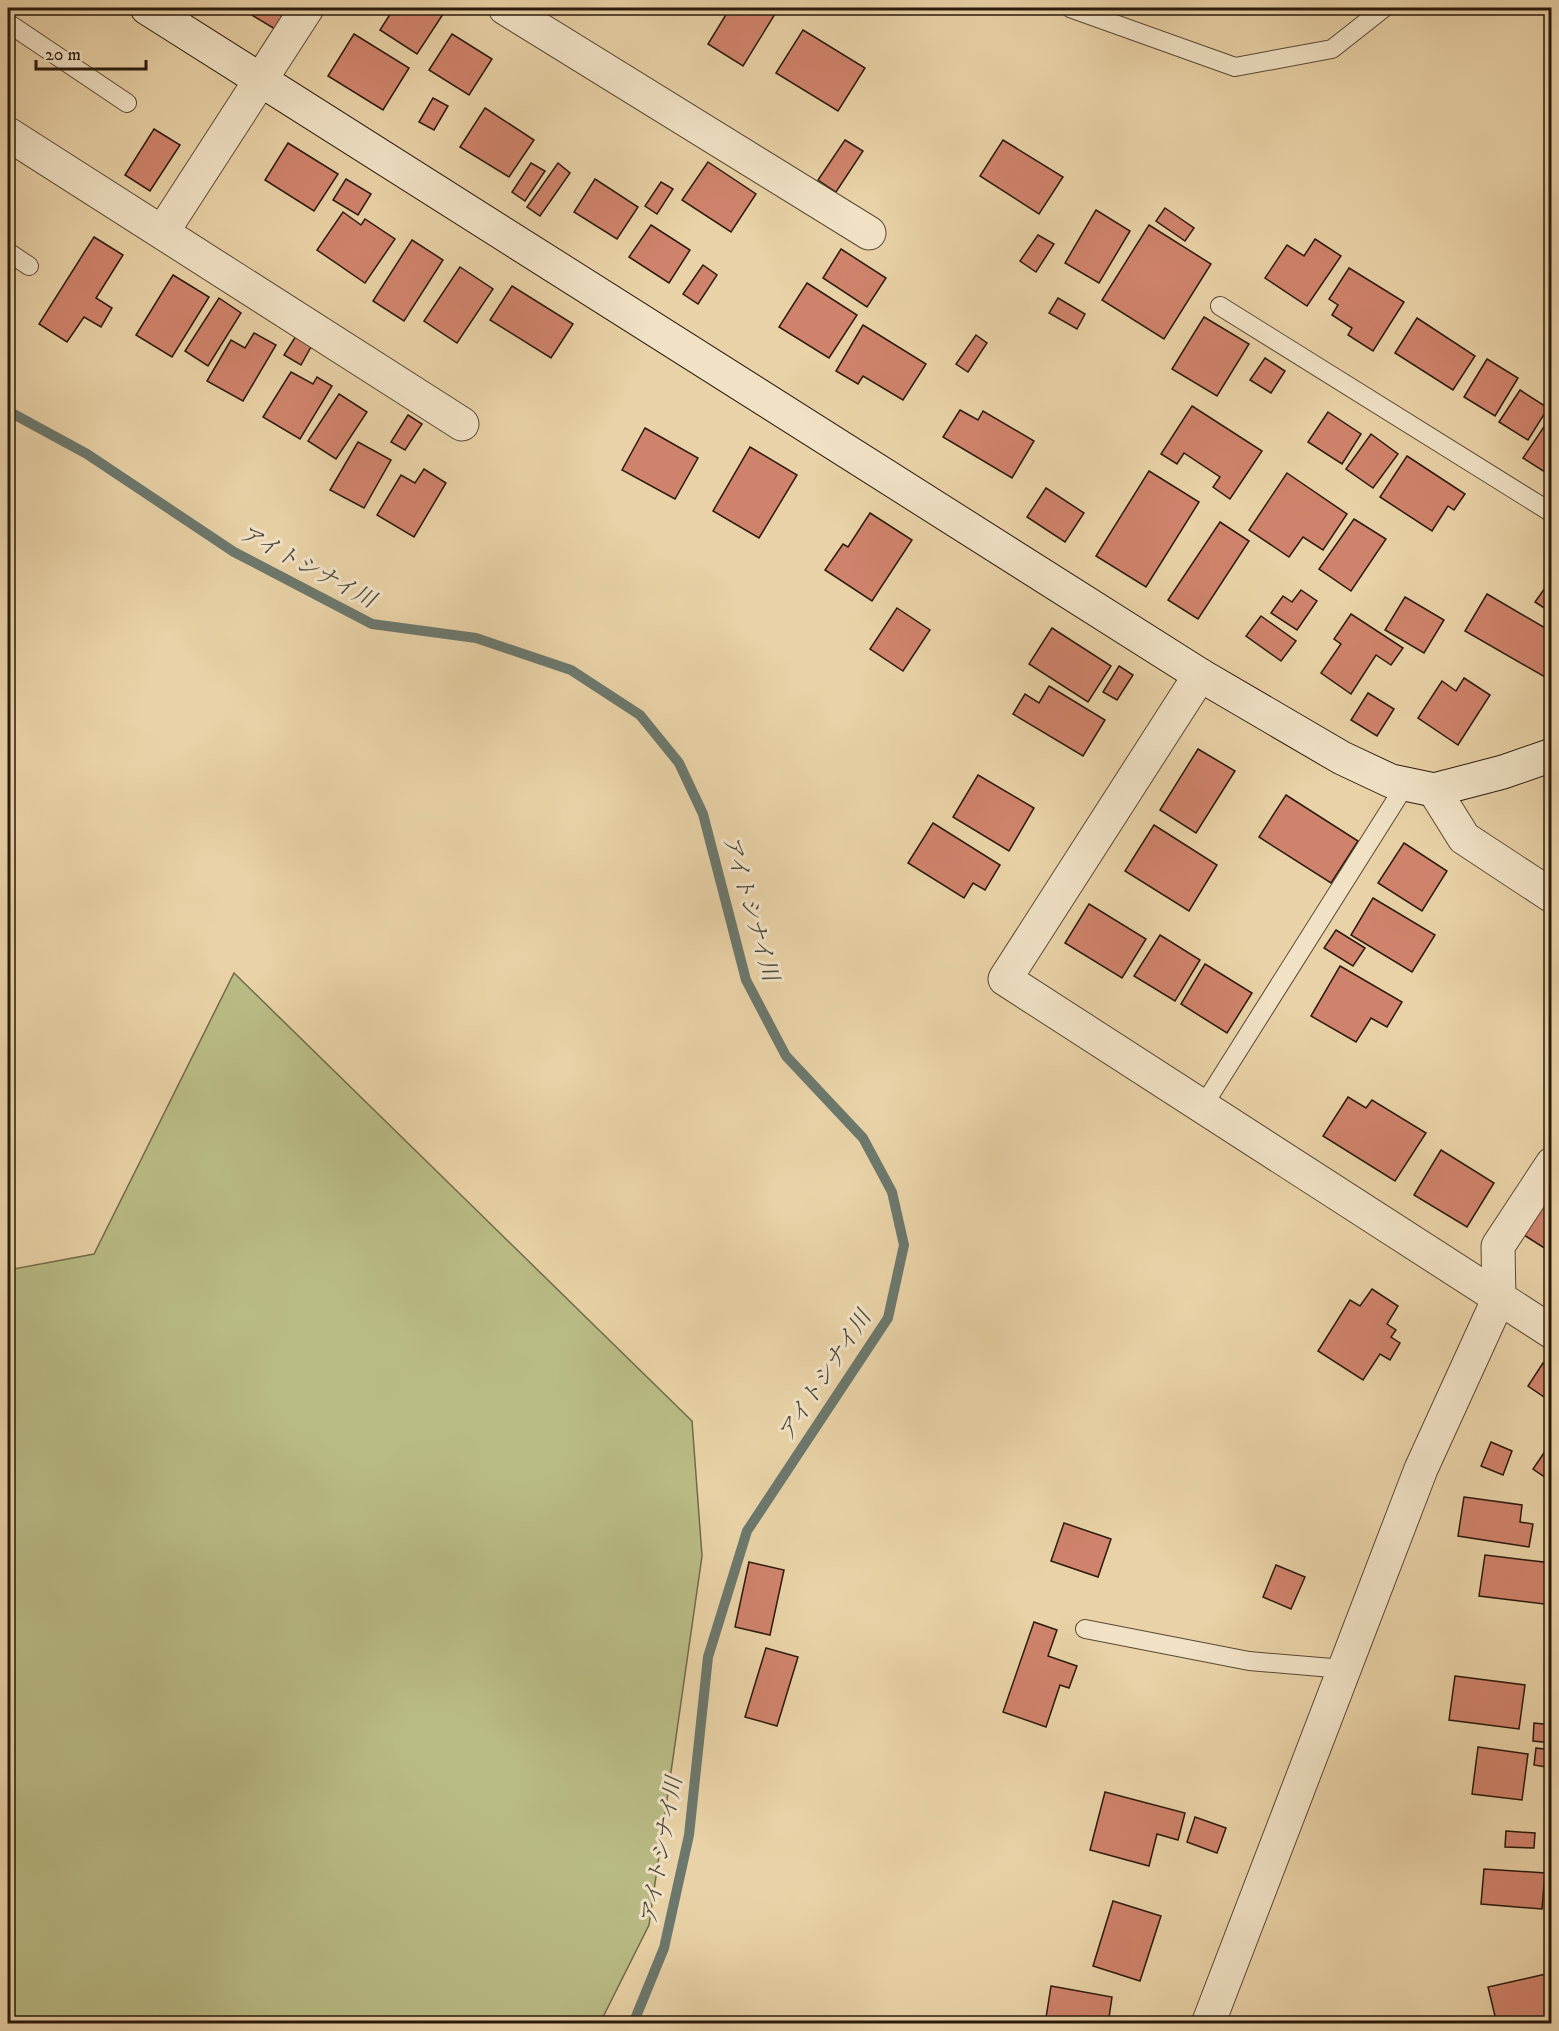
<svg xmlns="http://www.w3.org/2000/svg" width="1559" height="2031" viewBox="0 0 1559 2031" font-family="'IM FELL DW Pica','Noto Serif JP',serif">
<rect width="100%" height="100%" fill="#e9d2a7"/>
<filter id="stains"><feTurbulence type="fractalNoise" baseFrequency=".00333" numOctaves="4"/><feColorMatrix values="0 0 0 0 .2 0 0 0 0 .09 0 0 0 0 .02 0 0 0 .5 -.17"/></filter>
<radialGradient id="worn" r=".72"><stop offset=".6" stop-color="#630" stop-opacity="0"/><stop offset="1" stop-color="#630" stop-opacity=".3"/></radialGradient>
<polygon fill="#b9bb85" stroke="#726a48" stroke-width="1.5" points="234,973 692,1421 702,1556 649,1925 600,2023 8,2023 8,1270 94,1254"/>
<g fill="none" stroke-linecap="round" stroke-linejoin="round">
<polyline stroke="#6c786d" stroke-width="10" points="8,411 87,454 234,552 372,624 476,638 571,670 640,715 679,763 703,814 746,980 786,1056 863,1138 892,1192 904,1245 888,1318 747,1531 708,1657 689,1835 664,1948 633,2024"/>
</g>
<g fill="#d0836c" stroke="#2b1a0c" stroke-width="1.5">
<polygon points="240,8 288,8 275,29"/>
<polygon points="394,8 447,8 417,54 380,30"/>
<polygon points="730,8 765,8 775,14 743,66 708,44"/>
<polygon points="803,30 865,68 838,111 776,73"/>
<polygon points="354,34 409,68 383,110 328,76"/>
<polygon points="452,34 492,59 469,95 429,70"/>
<polygon points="433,98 448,106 434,130 419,122"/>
<polygon points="485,108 534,140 509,177 460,147"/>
<polygon points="154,129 180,145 150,191 125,175"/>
<polygon points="845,140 863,151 836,192 818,180"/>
<polygon points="1003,140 1063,177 1039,214 980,176"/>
<polygon points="288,143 338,174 314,211 265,180"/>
<polygon points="708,162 756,194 731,232 682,200"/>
<polygon points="531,163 545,171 525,201 512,192"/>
<polygon points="558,163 570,173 540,216 527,207"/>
<polygon points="346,179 371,194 358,215 333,200"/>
<polygon points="595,179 638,207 617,239 574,212"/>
<polygon points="661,182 673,189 657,214 645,206"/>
<polygon points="1165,208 1194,228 1185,241 1156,221"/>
<polygon points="1096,210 1130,231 1099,283 1065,263"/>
<polygon points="343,212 361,225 365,219 395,239 365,283 317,250"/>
<polygon points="651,225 690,250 669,283 629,257"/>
<polygon points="1149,225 1211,264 1164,339 1102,300"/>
<polygon points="1038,235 1054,244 1036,272 1020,261"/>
<polygon points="94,237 123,255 96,298 112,308 101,327 84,317 67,342 39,324"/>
<polygon points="1315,239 1341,256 1307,306 1265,278 1287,245 1304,256"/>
<polygon points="412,240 443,260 404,321 373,301"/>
<polygon points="841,249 886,278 867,307 823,278"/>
<polygon points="703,265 717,275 698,304 683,294"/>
<polygon points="460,267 493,289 457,343 424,321"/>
<polygon points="1349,268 1404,302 1373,351 1348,335 1352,328 1332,315 1338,305 1329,299"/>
<polygon points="173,275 209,297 172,357 136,335"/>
<polygon points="807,283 857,315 829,358 779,327"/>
<polygon points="512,286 573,324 551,358 490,320"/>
<polygon points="219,298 241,313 208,366 185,351"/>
<polygon points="1058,298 1085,314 1077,329 1049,313"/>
<polygon points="1204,317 1249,344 1217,396 1172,369"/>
<polygon points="1417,318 1475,356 1453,390 1395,353"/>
<polygon points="863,325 926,364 903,400 863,376 858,384 836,371"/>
<polygon points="254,333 276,345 243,401 207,381 231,340 245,348"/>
<polygon points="976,335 987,343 968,372 956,364"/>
<polygon points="296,336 312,345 301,365 284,355"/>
<polygon points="1265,358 1285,371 1271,393 1250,380"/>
<polygon points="1487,359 1518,378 1495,416 1464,397"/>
<polygon points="291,372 313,384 317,377 332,386 300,439 263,417"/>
<polygon points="1520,390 1548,408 1528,440 1499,422"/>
<polygon points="339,394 367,412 336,459 308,441"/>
<polygon points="1192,406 1262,451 1230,499 1213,487 1220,477 1184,453 1177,464 1161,454"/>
<polygon points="960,410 978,420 983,411 1034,441 1012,478 943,437"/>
<polygon points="1328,412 1361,434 1342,464 1308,442"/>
<polygon points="408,415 422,424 405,450 391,442"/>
<polygon points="1552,415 1552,470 1548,474 1523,458"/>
<polygon points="645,428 698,458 675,499 622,470"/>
<polygon points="1371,434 1398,454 1373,488 1346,469"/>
<polygon points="358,442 391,460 364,508 330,490"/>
<polygon points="750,447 797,475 759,538 713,511"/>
<polygon points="1407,456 1465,494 1454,510 1448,506 1432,531 1380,497"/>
<polygon points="424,469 446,483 414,537 377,515 401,475 415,483"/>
<polygon points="1149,471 1199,502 1146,587 1096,556"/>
<polygon points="1287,473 1347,514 1323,550 1303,537 1289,557 1249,530"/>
<polygon points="1046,488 1084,513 1065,542 1027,517"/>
<polygon points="870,513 912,540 872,601 825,570 843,544 848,547"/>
<polygon points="1354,519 1386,539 1351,591 1319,569"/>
<polygon points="1220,522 1249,541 1198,619 1168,600"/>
<polygon points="1552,578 1552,613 1535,602"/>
<polygon points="1301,590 1317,601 1297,630 1271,613 1283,596 1292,602"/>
<polygon points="1487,594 1552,632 1552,681 1465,631"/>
<polygon points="1405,597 1444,620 1424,653 1385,630"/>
<polygon points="897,608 930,630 903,671 870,649"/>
<polygon points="1351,614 1403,648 1391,665 1376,655 1351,694 1321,673 1341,644 1334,639"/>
<polygon points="1261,616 1296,641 1281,661 1246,636"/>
<polygon points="1052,628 1111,666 1088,702 1029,664"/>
<polygon points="1119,666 1133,675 1117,700 1103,692"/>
<polygon points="1464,678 1490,695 1458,745 1418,718 1442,681 1456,691"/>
<polygon points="1049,686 1105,720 1083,756 1013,714 1025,694 1039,703"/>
<polygon points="1368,693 1394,709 1377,736 1351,720"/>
<polygon points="1198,749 1235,771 1196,833 1160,810"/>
<polygon points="978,775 1034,808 1009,851 953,817"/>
<polygon points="1286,795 1358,841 1331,883 1259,837"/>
<polygon points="933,823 1000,865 985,890 973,883 964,898 908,863"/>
<polygon points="1154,825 1217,865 1189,911 1125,871"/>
<polygon points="1404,843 1447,871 1422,911 1378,883"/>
<polygon points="1373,898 1435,935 1412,972 1351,935"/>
<polygon points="1089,904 1146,939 1122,978 1065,943"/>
<polygon points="1336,930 1365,948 1353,966 1324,948"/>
<polygon points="1160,935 1200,960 1175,1001 1134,976"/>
<polygon points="1205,964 1252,993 1227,1033 1181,1004"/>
<polygon points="1340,966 1402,1002 1387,1027 1371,1018 1356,1042 1311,1016"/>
<polygon points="1348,1097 1366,1108 1372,1100 1426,1133 1395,1181 1323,1136"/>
<polygon points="1441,1150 1494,1183 1467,1227 1414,1195"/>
<polygon points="1548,1197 1552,1199 1552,1253 1524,1235"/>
<polygon points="1372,1289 1398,1306 1387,1324 1396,1330 1391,1337 1400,1343 1390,1360 1380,1354 1363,1380 1318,1351 1350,1300 1360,1306"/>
<polygon points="1543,1363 1552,1368 1552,1385 1544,1397 1528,1386"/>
<polygon points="1552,1441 1552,1482 1533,1469"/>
<polygon points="1491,1442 1512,1451 1503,1475 1481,1466"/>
<polygon points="1464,1497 1522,1505 1520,1522 1533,1524 1529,1547 1458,1536"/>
<polygon points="1064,1523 1111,1539 1098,1577 1051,1561"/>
<polygon points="1485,1555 1552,1563 1552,1605 1479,1596"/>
<polygon points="749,1562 784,1570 770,1635 735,1627"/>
<polygon points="1276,1565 1305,1577 1291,1609 1263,1597"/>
<polygon points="1034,1622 1057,1630 1048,1656 1077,1666 1069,1688 1060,1685 1046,1727 1003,1712"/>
<polygon points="766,1648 798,1657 777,1726 745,1717"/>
<polygon points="1455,1676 1525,1685 1519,1729 1449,1720"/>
<polygon points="1534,1723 1552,1725 1552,1743 1533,1741"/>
<polygon points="1478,1747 1528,1754 1522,1800 1472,1794"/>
<polygon points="1536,1748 1552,1750 1552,1768 1534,1765"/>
<polygon points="1105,1792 1185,1813 1178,1840 1157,1834 1149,1866 1090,1850"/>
<polygon points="1195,1817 1226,1828 1217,1853 1187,1842"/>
<polygon points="1506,1831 1535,1833 1534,1848 1505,1847"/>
<polygon points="1484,1869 1545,1873 1542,1909 1481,1904"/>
<polygon points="1113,1901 1161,1916 1140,1981 1093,1966"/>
<polygon points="1546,1974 1552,1995 1552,2023 1497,2024 1488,1987"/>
<polygon points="1051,1986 1112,1997 1108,2024 1045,2024"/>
</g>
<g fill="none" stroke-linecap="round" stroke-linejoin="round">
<defs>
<g id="lane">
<polyline points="1070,8 1235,67 1332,49 1384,8"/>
<polyline points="8,23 127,103"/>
<polyline points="8,252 29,266"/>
<polyline points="1220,306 1552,513"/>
<polyline points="1203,1106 1406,784"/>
<polyline points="1085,1629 1249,1661 1344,1669"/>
</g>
<g id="street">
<polyline points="505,8 869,233"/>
<polyline points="8,134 462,424"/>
<polyline points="163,231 307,8"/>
<polyline points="1200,675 1005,979 1552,1332"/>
<polyline points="1434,790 1464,838 1552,896"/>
<polyline points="1208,2024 1421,1469 1499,1298 1498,1246 1552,1164"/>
</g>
<polyline id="secondary" points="147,8 1200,675 1342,758 1391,781 1434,790 1503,772 1552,755"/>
</defs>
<use href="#lane" stroke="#5a4833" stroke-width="20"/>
<use href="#street" stroke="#5a4833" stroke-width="35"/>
<use href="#secondary" stroke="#2b1a0c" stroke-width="35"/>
<use href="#lane" stroke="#f1e2c6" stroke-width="18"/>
<use href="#street" stroke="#f1e2c6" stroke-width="33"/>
<use href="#secondary" stroke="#f1e2c6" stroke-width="33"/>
</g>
<g text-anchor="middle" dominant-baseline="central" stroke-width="6" stroke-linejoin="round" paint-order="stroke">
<g font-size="22" font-style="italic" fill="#4c493c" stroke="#f1e2c6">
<text transform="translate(307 567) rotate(28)">アイトシナイ川</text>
<text transform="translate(750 908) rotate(74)">アイトシナイ川</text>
<text transform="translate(825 1376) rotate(-57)">アイトシナイ川</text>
<text transform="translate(662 1851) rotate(-80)">アイトシナイ川</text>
</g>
</g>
<rect width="1559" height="2031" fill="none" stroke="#e9d2a7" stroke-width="30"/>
<rect x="9" y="9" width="1541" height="2013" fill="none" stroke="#2b1a0c" stroke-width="3"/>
<rect x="15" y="15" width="1529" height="2001" fill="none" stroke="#2b1a0c" stroke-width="1.5"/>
<path d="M36 60v9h110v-9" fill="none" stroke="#2b1a0c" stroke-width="3"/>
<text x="45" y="60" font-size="18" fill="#2b1a0c" stroke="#f1e2c6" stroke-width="4.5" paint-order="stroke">20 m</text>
<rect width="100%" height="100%" filter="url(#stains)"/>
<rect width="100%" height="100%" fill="url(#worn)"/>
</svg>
